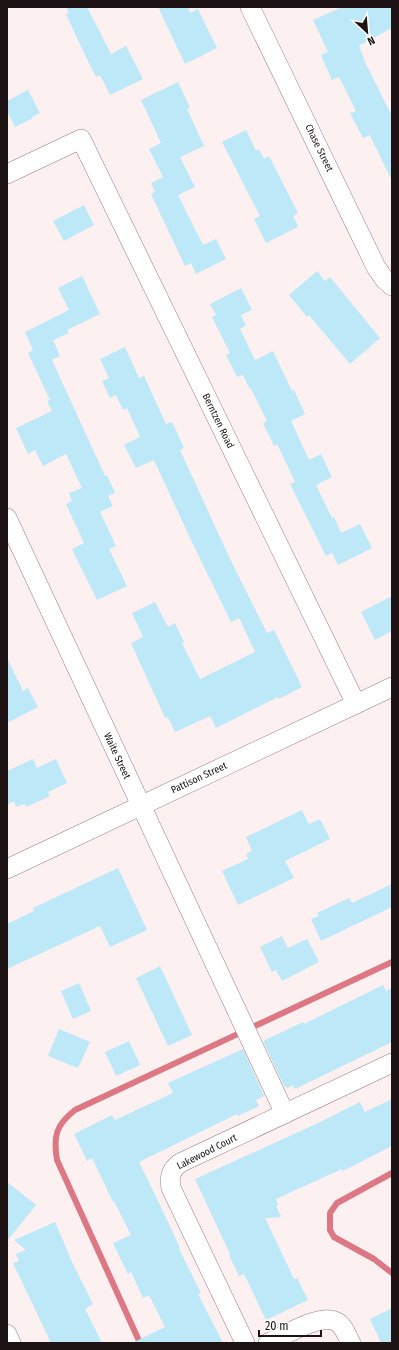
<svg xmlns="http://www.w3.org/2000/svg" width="399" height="1350" viewBox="0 0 399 1350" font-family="'Fira Sans Condensed',sans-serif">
<rect width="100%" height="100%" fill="#fdf0f1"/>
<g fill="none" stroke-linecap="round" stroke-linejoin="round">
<g stroke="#dc7783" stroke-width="6">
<polyline points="392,1173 337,1203 330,1213 330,1230 334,1237 374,1259 392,1273"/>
<path d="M140,1343L57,1160C53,1136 56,1125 75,1110L392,962"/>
</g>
</g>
<g fill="#bce8f8">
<polygon points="66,7 87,7 111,54 126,46 143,79 110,95 100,75 96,77 84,53 66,14 69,13"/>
<polygon points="158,7 188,7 190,13 198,9 217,48 185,64"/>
<polygon points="342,7 392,7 392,28 359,46 366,64 392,116 392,181 370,135 363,138 350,113 356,111 339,77 332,80 321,55 328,52 313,20"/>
<polygon points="178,82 190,108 187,109 204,146 180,157 195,187 178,195 203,245 216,239 226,259 196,274 191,263 185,266 151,194 155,192 151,183 163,177 149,149 161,143 141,100"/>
<polygon points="28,90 40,113 32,117 33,118 15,127 7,111 7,101"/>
<polygon points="246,130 256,151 259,149 264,159 269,156 298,213 293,216 298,226 296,228 266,243 254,219 260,216 222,142"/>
<polygon points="84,205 94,225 64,241 53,221"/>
<polygon points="317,271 325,281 330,277 380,338 350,364 309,315 307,317 289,295"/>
<polygon points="82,276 100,314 67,330 69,333 53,340 60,356 52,360 105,476 107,475 115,493 108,496 113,506 100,512 116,546 109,549 127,586 97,600 72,549 84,543 66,504 72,501 69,493 82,488 66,454 43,466 35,450 28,454 16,428 52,411 47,401 50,400 28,353 33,350 25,332 69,310 58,288"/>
<polygon points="241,288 252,310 241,315 246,325 240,329 255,360 273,351 292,391 294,390 305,414 291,421 309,460 321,454 332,477 316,485 332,518 334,517 341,533 360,524 372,548 338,565 332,553 326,556 290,484 295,482 277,444 274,446 263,423 267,421 250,387 249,388 243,375 237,377 226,355 230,353 212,317 216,315 210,304"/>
<polygon points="125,347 139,378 144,376 166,424 172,422 184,448 180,450 231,561 267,633 274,630 302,687 279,699 278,697 216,728 210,716 175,732 168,717 165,718 131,643 143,637 132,613 155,602 168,627 175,623 184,642 182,643 200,679 255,652 239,618 231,622 190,538 154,460 136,468 124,445 140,437 127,408 123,410 116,395 110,398 102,381 109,378 100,359"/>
<polygon points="392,596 392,631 375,640 361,612"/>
<polygon points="7,658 23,691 28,688 38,707 7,723"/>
<polygon points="33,759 37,768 56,759 67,783 48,792 50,796 26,807 25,804 16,807 14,801 7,805 7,771"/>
<polygon points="302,810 309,824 320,819 330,839 285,861 294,878 238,905 222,871 248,859 246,854 252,851 246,837"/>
<polygon points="118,868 147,930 110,947 100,926 7,969 7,924 34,911 33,908"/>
<polygon points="392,884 392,907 321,941 311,919 319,916 317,913 349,898 352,903"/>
<polygon points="282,936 288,948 307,939 319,962 282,981 276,970 272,972 260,947"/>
<polygon points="160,966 192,1035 168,1046 136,978"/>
<polygon points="79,983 91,1011 73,1019 61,991"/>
<polygon points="383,985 386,991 392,988 392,1042 295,1089 293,1085 287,1088 285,1086 284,1086 263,1041 303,1022 304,1024"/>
<polygon points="59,1029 90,1042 78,1068 48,1056"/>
<polygon points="129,1041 140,1065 116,1076 105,1052"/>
<polygon points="243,1049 264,1096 256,1100 259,1106 238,1116 237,1114 139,1162 159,1203 180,1248 179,1249 201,1293 198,1294 223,1343 132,1343 165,1327 149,1295 143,1298 131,1272 128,1274 113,1243 131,1235 114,1201 113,1202 92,1158 87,1161 74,1134 112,1115 115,1120 173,1093 168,1083"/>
<polygon points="392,1099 392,1146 343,1171 342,1169 276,1199 278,1204 276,1206 281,1217 265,1218 294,1279 297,1278 308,1300 266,1320 244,1274 239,1276 229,1255 230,1254 195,1179 316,1124 360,1102 365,1112"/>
<polygon points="7,1182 36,1205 7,1241"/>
<polygon points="55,1222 72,1262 93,1304 85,1309 102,1343 51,1343 13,1263 19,1261 16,1254 26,1250 14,1240"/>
<polygon points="392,1308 392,1343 381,1343 370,1319"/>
</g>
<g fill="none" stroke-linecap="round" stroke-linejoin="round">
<defs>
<g id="street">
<polyline points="250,7 376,267 385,280 392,286"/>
<polyline points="7,174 81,139 356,704"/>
<polyline points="7,518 285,1114"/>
<polyline points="7,869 392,687"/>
<polyline points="7,1334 11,1343"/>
<path d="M245,1343L171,1188C169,1176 171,1170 180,1163L392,1063"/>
<path d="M268,1343C284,1336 321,1312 337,1322C344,1326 347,1336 351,1343"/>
</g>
</defs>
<use href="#street" stroke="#997e80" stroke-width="20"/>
<use href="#street" stroke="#fff" stroke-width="19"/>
</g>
<g text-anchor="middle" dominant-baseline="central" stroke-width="3" stroke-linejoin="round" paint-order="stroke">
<g font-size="10" fill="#1d1314" stroke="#fff">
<text transform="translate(319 148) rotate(64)">Chase Street</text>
<text transform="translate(218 421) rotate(64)">Berntzen Road</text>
<text transform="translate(117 756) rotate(65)">Waite Street</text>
<text transform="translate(199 778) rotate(-25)">Pattison Street</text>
<text transform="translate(207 1152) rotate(-27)">Lakewood Court</text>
</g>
</g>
<rect width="399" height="1350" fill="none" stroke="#1d1314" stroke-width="16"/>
<g transform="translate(367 32) rotate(154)" stroke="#ffffff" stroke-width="3" paint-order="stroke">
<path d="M0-3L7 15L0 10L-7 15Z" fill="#1d1314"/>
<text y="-6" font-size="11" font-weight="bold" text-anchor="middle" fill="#1d1314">N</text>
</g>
<path d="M259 1330v6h62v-6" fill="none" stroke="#1d1314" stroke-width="2"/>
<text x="265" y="1330" font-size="12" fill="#1d1314" stroke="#ffffff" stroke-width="3" paint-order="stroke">20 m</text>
</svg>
